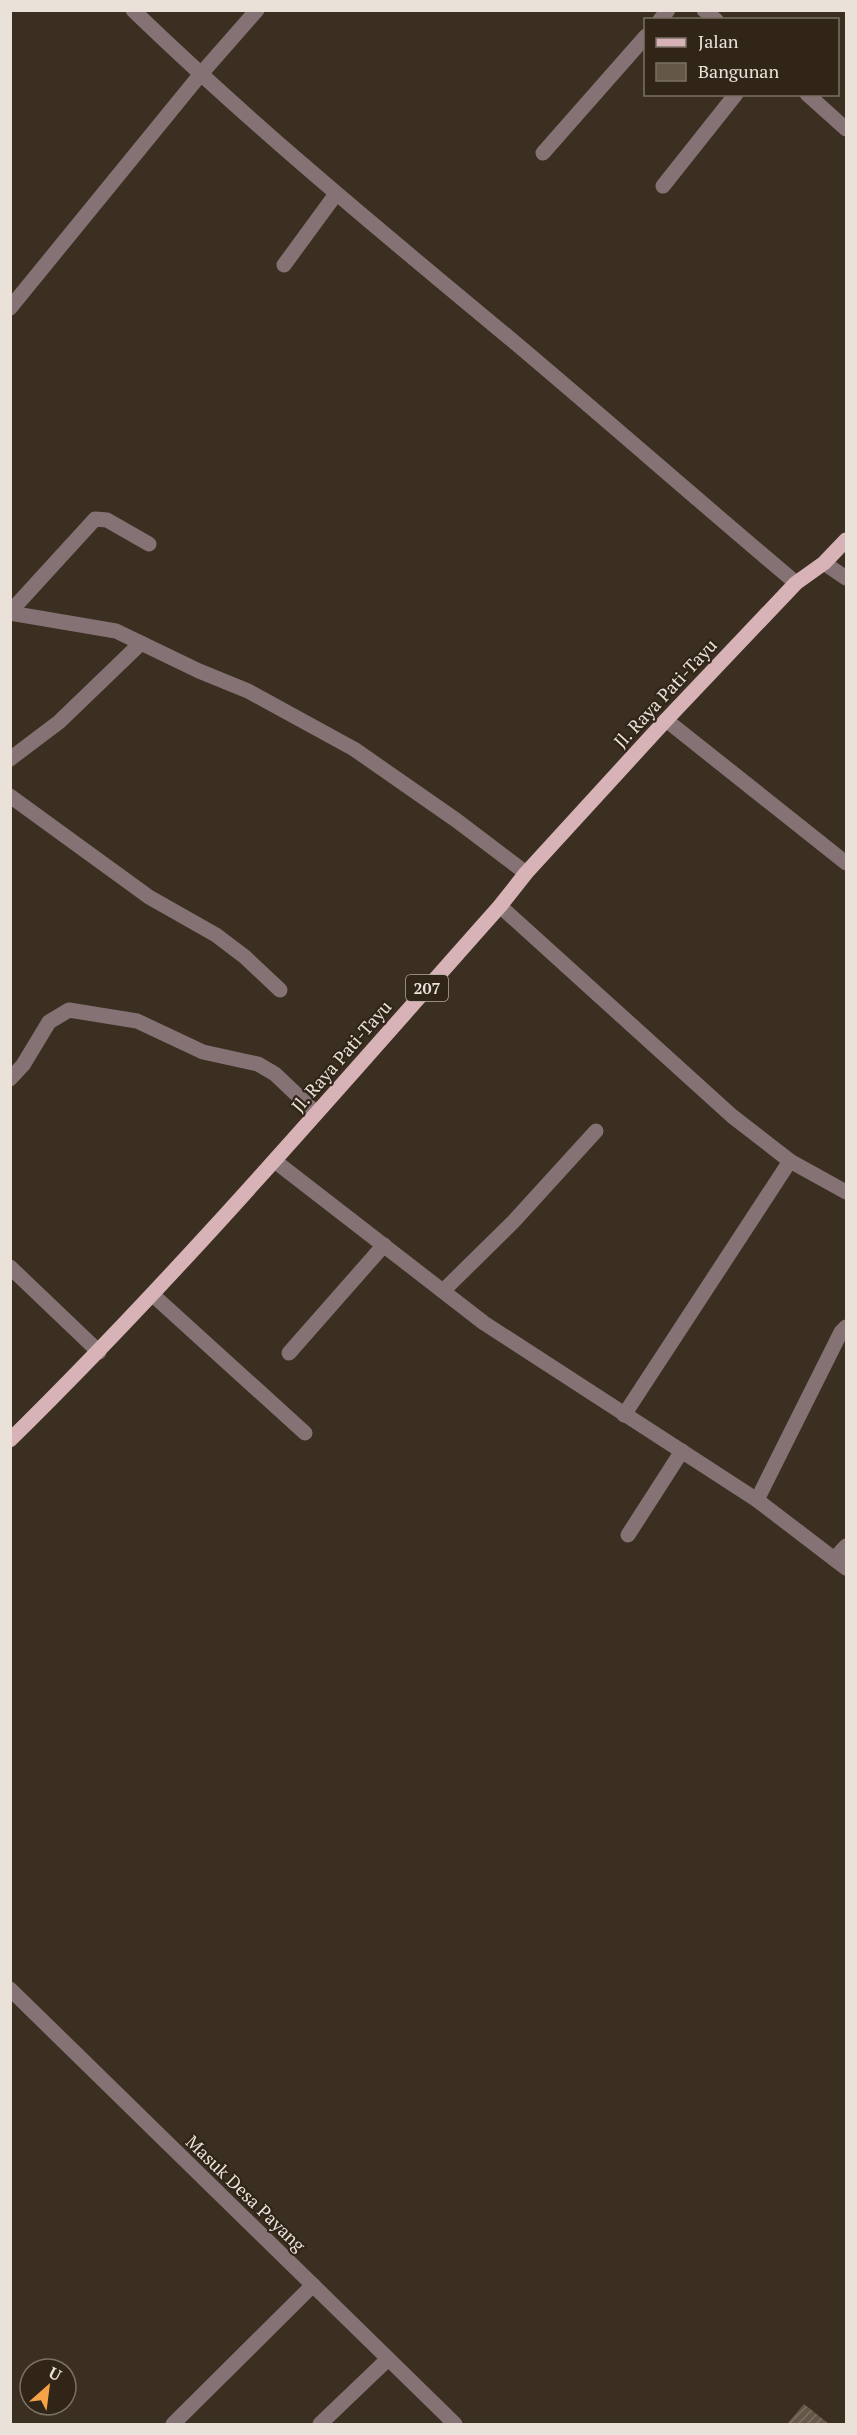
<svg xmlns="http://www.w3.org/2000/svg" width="857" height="2435" viewBox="0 0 857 2435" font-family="'PT Serif',serif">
<defs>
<pattern id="building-hatch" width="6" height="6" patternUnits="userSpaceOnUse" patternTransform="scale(1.5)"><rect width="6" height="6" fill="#645748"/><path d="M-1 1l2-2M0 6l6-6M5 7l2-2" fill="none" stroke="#7a6f62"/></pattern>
</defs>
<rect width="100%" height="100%" fill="#3b2f21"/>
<polygon fill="url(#building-hatch)" points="804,2404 829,2424 787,2424"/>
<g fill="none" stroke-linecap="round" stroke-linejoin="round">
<g stroke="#857274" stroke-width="15">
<path d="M133,10C254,127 384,234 513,341C608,421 701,503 796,583"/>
<polyline points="704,10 716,20"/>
<polyline points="660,20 668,10"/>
<polyline points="807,94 846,129"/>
<polyline points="543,153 646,36"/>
<polyline points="663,186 736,94"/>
<polyline points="284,265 336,194"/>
<polyline points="10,308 200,75 257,10"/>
<polyline points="824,563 846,578"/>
<polyline points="10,612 95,519 107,520 149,544"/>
<polyline points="10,613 116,631 199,671 248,691 354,749 456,820 526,873"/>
<polyline points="666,720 846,863"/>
<polyline points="10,759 59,722 141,643"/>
<polyline points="10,796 149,897 216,935 245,957 280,990"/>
<polyline points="500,906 732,1116 790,1161"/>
<polyline points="10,1079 23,1065 49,1022 69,1010 137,1021 203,1052 258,1064 275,1074 316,1113"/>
<polyline points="276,1162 484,1323 757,1500 846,1568"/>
<polyline points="10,1267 99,1352"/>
<polyline points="443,1291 514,1221 596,1131"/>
<polyline points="154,1296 305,1433"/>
<polyline points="289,1353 384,1245"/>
<polyline points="624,1415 790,1161 846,1192"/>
<polyline points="757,1500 841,1332 846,1327"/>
<polyline points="628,1535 682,1451"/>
<polyline points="834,1559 846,1546"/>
<polyline points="10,1989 455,2424"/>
<polyline points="173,2424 313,2285"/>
<polyline points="320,2424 388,2359"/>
</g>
<path stroke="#d7b2b6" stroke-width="15" d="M10,1440C183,1270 339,1087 500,906L526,873L666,720L796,583L824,563L846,540"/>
</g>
<g text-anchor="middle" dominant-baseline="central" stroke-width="4.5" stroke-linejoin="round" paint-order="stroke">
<rect fill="#312518" stroke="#b2a99f" stroke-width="1.5" x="406" y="975" width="42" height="26" rx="4.5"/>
<g font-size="16" font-weight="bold" fill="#eae2d9">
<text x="427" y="988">207</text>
</g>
<g font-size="18" fill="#eae2d9" stroke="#312518">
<text transform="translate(665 693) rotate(-47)">Jl. Raya Pati-Tayu</text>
<text transform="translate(341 1056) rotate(-49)">Jl. Raya Pati-Tayu</text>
<text transform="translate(246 2193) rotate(44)">Masuk Desa Payang</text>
</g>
</g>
<rect width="857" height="2435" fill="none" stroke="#eae2d9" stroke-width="24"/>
<rect x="644" y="18" width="195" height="78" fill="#312518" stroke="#7b7165" stroke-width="1.5"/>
<rect x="656" y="38" width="30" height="9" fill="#d7b2b6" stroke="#7b7165" stroke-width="1.5"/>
<text x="698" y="48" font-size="18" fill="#eae2d9">Jalan</text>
<rect x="656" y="63" width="30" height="18" fill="#645748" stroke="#7b7165" stroke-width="1.5"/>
<text x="698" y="78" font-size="18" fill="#eae2d9">Bangunan</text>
<g transform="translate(48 2387) rotate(28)"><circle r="28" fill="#312518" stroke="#7b7165" stroke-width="1.5"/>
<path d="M0-4.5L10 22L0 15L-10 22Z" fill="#f5a346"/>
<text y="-9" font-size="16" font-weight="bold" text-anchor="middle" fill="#eae2d9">U</text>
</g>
</svg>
